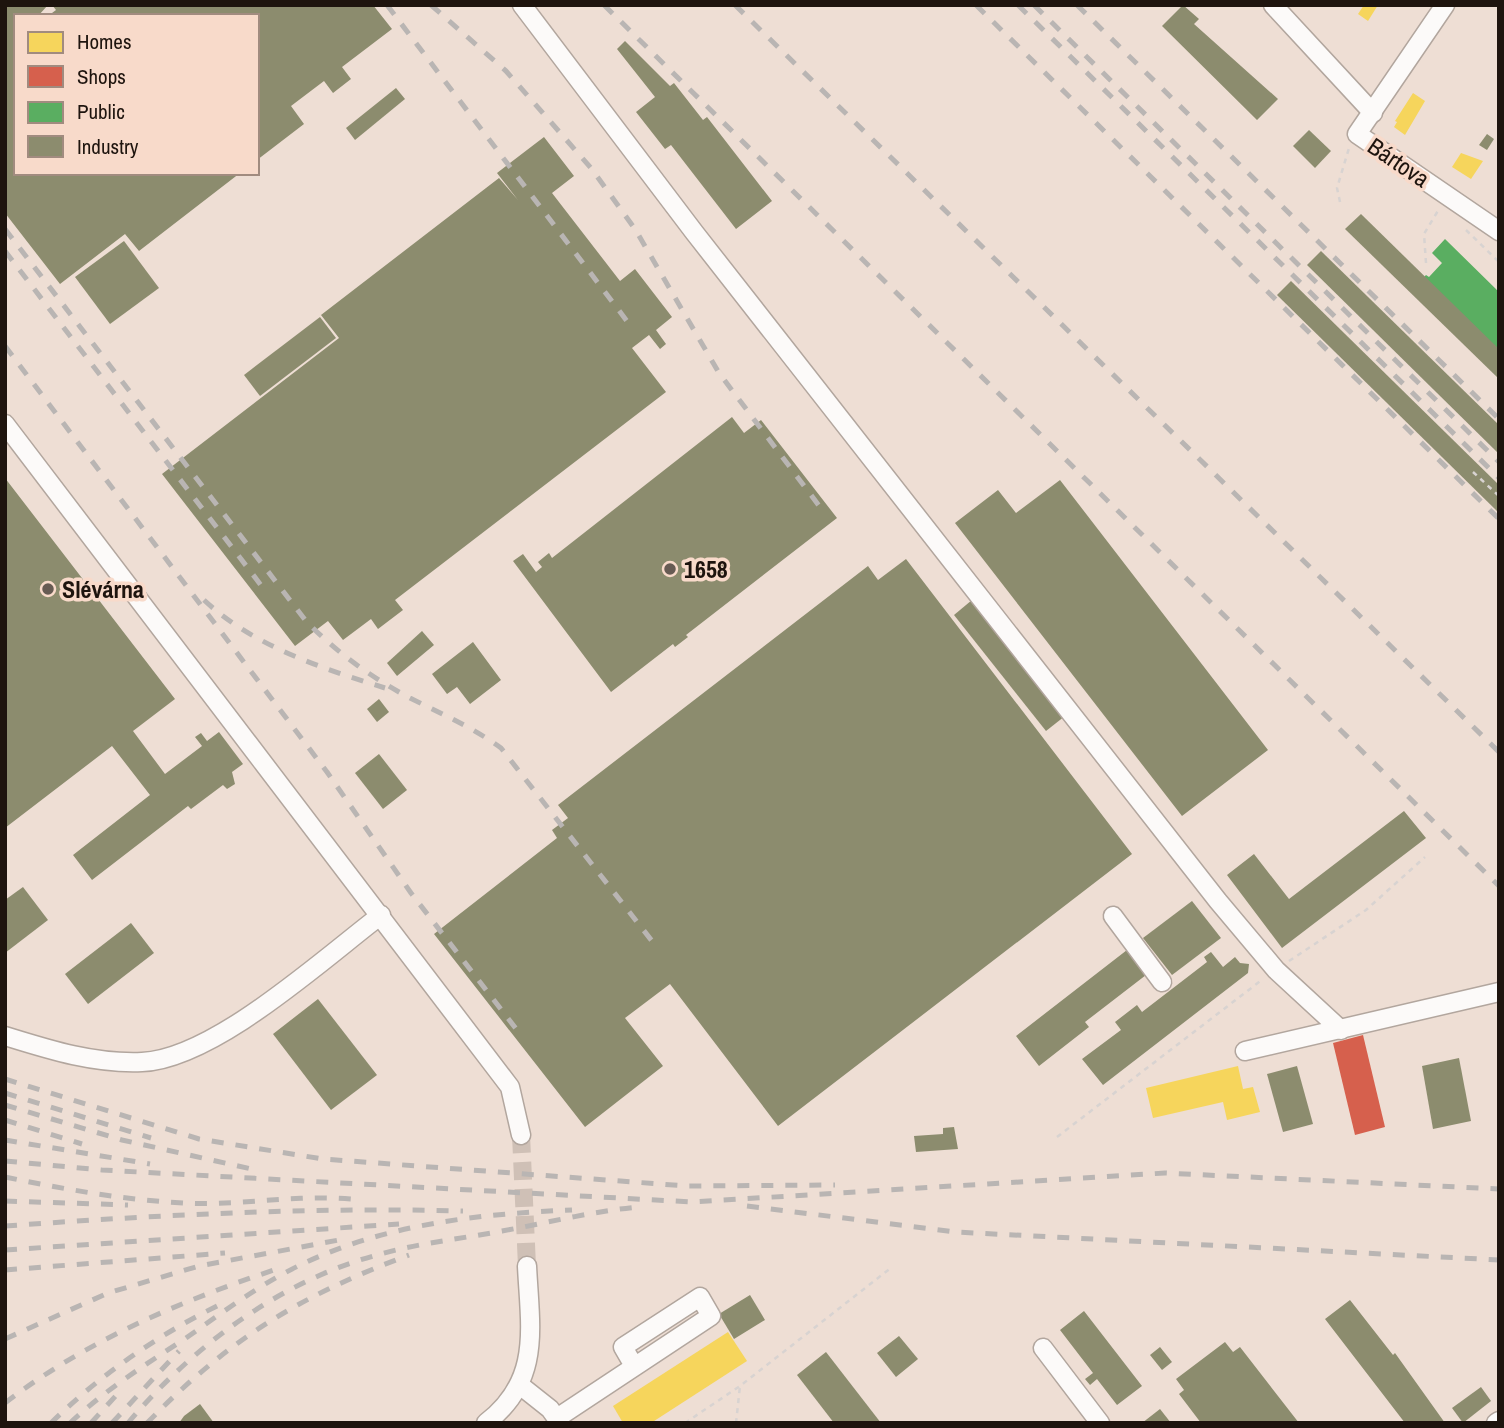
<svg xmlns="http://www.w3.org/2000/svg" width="1504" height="1428" viewBox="0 0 1504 1428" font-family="'Archivo Narrow',sans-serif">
<rect width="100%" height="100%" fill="#eeded4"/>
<g fill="#f6d55c">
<polygon points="1364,5 1378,5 1368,21 1358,14"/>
<polygon points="1413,93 1425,101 1405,135 1394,127 1397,122 1395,121"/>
<polygon points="1461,153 1483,161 1471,179 1452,167"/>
<polygon points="1238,1066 1243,1089 1253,1087 1260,1112 1227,1120 1223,1102 1153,1118 1146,1088"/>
<polygon points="728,1332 747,1361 651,1423 623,1423 613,1406"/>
</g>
<polygon fill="#d6604d" points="1363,1035 1385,1127 1355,1135 1333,1043"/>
<g fill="#5aae61">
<polygon points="1445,239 1499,292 1499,353 1423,278 1426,275 1429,277 1442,263 1432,253"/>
<polygon points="1476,468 1499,490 1499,503 1470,475"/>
</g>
<g fill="#8c8c6e">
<polygon points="6,5 48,5 38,16 16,16 16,173 240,173 139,251 125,234 60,284 5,213"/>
<polygon points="52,5 373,5 392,29 342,67 351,79 333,93 324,81 291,106 304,124 257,160 257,16 48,16 56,10"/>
<polygon points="1183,5 1199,19 1194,24 1278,99 1257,120 1162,26"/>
<polygon points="625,41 670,86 674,83 703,120 707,117 772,201 736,229 671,145 665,149 636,112 655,97 617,49"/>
<polygon points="396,88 405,99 355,140 346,128"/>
<polygon points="1309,130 1331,151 1315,168 1293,146"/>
<polygon points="1487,134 1494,139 1487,150 1479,145"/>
<polygon points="544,137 574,176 552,193 620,281 635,269 672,317 656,330 666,344 660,349 649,335 632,348 666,392 395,600 403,610 378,629 371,619 343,640 328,621 295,646 162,474 339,338 321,315 499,178 518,200 497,173"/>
<polygon points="1361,214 1499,349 1499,379 1345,229"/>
<polygon points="124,241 159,288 110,324 75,277"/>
<polygon points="1321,251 1499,425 1499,454 1307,265"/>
<polygon points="1291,281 1499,485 1499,513 1277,295"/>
<polygon points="320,317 336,338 260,396 244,375"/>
<polygon points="732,417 744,433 761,420 837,518 686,635 688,637 675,647 673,644 611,692 513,561 523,554 536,572 542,567 538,562 549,553 552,558"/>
<polygon points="5,478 175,699 133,731 165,774 202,746 195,737 201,733 207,741 219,732 243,764 232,772 235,784 227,789 223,785 191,809 188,806 92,880 73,855 150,795 112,746 5,828"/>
<polygon points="1060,480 1268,750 1182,816 955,523 998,490 1016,513"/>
<polygon points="906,559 1132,854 778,1126 670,984 625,1018 663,1066 585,1127 434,934 557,838 552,830 568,818 558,805 868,566 878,580"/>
<polygon points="972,600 1065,716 1046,731 954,615"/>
<polygon points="422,631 434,645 397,676 387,663"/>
<polygon points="473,642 501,680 470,704 457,687 447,694 432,674"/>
<polygon points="379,699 389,712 377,722 367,709"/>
<polygon points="379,754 407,790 383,809 355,773"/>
<polygon points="1404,811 1426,838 1282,948 1227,875 1254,854 1289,899"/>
<polygon points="23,887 48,920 5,953 5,900"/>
<polygon points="1192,901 1221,938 1172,975 1143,938"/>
<polygon points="131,923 154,953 88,1004 65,974"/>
<polygon points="1127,950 1146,975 1085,1022 1089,1027 1039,1066 1016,1036"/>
<polygon points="1211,952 1223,967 1235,957 1240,963 1249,964 1248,973 1103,1085 1082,1059 1121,1030 1115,1022 1137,1005 1142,1012 1207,962 1204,957"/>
<polygon points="318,999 377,1075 331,1110 273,1034"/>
<polygon points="1459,1058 1471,1121 1433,1129 1422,1066"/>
<polygon points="1297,1066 1313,1124 1283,1132 1267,1074"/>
<polygon points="954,1127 958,1149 916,1152 914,1136 943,1134 943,1128"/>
<polygon points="750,1295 765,1320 734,1339 719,1314"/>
<polygon points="1350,1300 1393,1355 1395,1353 1445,1423 1405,1423 1325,1319"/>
<polygon points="1084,1311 1142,1386 1117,1405 1097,1379 1090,1385 1085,1379 1093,1373 1060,1330"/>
<polygon points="899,1336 918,1359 896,1377 877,1353"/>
<polygon points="1225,1342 1233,1352 1240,1347 1299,1423 1201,1423 1179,1394 1184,1390 1176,1379"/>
<polygon points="1160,1347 1172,1362 1162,1370 1150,1355"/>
<polygon points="826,1352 881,1423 834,1423 797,1375"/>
<polygon points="1481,1387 1491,1401 1463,1423 1452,1408"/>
<polygon points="200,1404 214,1423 179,1423 184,1416"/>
<polygon points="1160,1409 1171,1423 1142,1423"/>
</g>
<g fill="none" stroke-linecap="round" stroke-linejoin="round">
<polyline stroke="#cfc0b6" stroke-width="18" stroke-dasharray="18 9" stroke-linecap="butt" points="521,1135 527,1266"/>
<defs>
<g id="minor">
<polyline points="522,5 694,232 1218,901 1276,970 1341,1030"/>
<polyline points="1273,5 1373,113"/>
<polyline points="1445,5 1357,134 1499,231"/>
<polyline points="5,424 510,1087 521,1135"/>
<polyline points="1113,916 1162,982"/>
<path d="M5,1036C50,1050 94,1064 142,1062C214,1059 323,959 381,915"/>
<polyline points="1245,1051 1499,992"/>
<polyline points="1043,1348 1100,1423"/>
<polyline points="521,1386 550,1409 560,1423"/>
<polyline points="557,1418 711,1316 700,1297 623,1347 634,1366"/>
<path d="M486,1423C542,1380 530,1328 527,1266"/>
<polyline points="1496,1423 1499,1421"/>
</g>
</defs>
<use href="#minor" stroke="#b2a69e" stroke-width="21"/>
<g stroke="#d8d3d1" stroke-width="2.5" stroke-dasharray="5 5" stroke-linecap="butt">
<polyline points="1340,202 1337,188 1349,148"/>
<polyline points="1466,230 1499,262"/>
<polyline points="1426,263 1424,234 1439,209"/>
<polyline points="1497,290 1499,289"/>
<polyline points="1473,472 1499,496"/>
<polyline points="1289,961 1366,910 1425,857"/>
<polyline points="1057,1137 1263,979"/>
<polyline points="685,1423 740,1386 892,1267"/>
<polyline points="736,1423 740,1386"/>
</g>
<use href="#minor" stroke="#fcfaf9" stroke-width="18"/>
<g stroke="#b9b5b3" stroke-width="5" stroke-dasharray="12 12" stroke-linecap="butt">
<polyline points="387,5 633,329"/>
<polyline points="431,5 506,71 591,168 635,229 719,373 823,511"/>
<polyline points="604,5 1499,886"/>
<polyline points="735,5 1499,752"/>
<polyline points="976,5 1499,519"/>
<polyline points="1018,5 1499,478"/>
<polyline points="1034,5 1499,462"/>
<polyline points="1077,5 1499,419"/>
<path d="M5,229L306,621C336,652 372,678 410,698C442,714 472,727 501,748L652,941"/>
<polyline points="5,251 267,593"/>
<polyline points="5,346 327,772 411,893 517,1030"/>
<path d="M204,600C253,646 321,668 385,688"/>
<polyline points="5,1079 199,1139 323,1159 687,1186 835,1185"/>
<polyline points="5,1093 151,1138"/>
<polyline points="5,1105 122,1140 256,1170"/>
<polyline points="5,1120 82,1144"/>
<polyline points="5,1140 150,1164"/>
<polyline points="5,1161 102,1170 692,1202 1165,1173 1499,1189"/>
<path d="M5,1177C64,1189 124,1200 184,1203C243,1206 301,1193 360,1200"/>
<polyline points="5,1201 128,1205"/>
<polyline points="747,1206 956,1232 1499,1260"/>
<path d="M5,1226C158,1215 310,1207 463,1211"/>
<polyline points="5,1250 399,1224"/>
<polyline points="5,1270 225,1253"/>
<polyline points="5,1339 108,1293 199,1266 339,1240"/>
<path d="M5,1403C87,1340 183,1300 280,1268"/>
<path d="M51,1423C102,1373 161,1333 225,1302"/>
<path d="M70,1423C105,1390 145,1365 186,1338C216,1317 247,1294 279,1276C369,1226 471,1214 572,1210"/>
<polyline points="91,1423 122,1389"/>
<polyline points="112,1423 179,1351"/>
<path d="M128,1423C192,1347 280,1281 377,1255C418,1243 460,1239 502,1231C547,1223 593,1211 639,1207"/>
<path d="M147,1423C229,1339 299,1296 409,1255"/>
</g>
</g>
<g fill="#675b53" stroke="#f8daca" stroke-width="2.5">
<circle cx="670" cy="569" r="7"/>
<circle cx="48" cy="589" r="7"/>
</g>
<g text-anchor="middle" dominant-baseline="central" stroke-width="7" stroke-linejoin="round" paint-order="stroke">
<g font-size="24" fill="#1e140e" stroke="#f8daca">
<text transform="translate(1399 162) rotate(34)">Bártova</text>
</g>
<g font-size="24" font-weight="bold" fill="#1e140e" stroke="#f8daca" text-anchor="start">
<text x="684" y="569">1658</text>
<text x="62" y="589">Slévárna</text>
</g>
</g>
<rect width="1504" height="1428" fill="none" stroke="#1e140e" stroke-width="14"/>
<rect x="14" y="14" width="245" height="161" fill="#f8daca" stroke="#a18b7f" stroke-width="2"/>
<rect x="28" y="32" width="35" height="21" fill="#f6d55c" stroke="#a18b7f" stroke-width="2"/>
<text x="77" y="49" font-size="21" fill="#1e140e">Homes</text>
<rect x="28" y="66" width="35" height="21" fill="#d6604d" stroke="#a18b7f" stroke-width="2"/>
<text x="77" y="84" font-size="21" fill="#1e140e">Shops</text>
<rect x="28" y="102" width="35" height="21" fill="#5aae61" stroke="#a18b7f" stroke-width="2"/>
<text x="77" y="119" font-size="21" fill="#1e140e">Public</text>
<rect x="28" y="136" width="35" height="21" fill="#8c8c6e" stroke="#a18b7f" stroke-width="2"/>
<text x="77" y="154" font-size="21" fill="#1e140e">Industry</text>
</svg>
